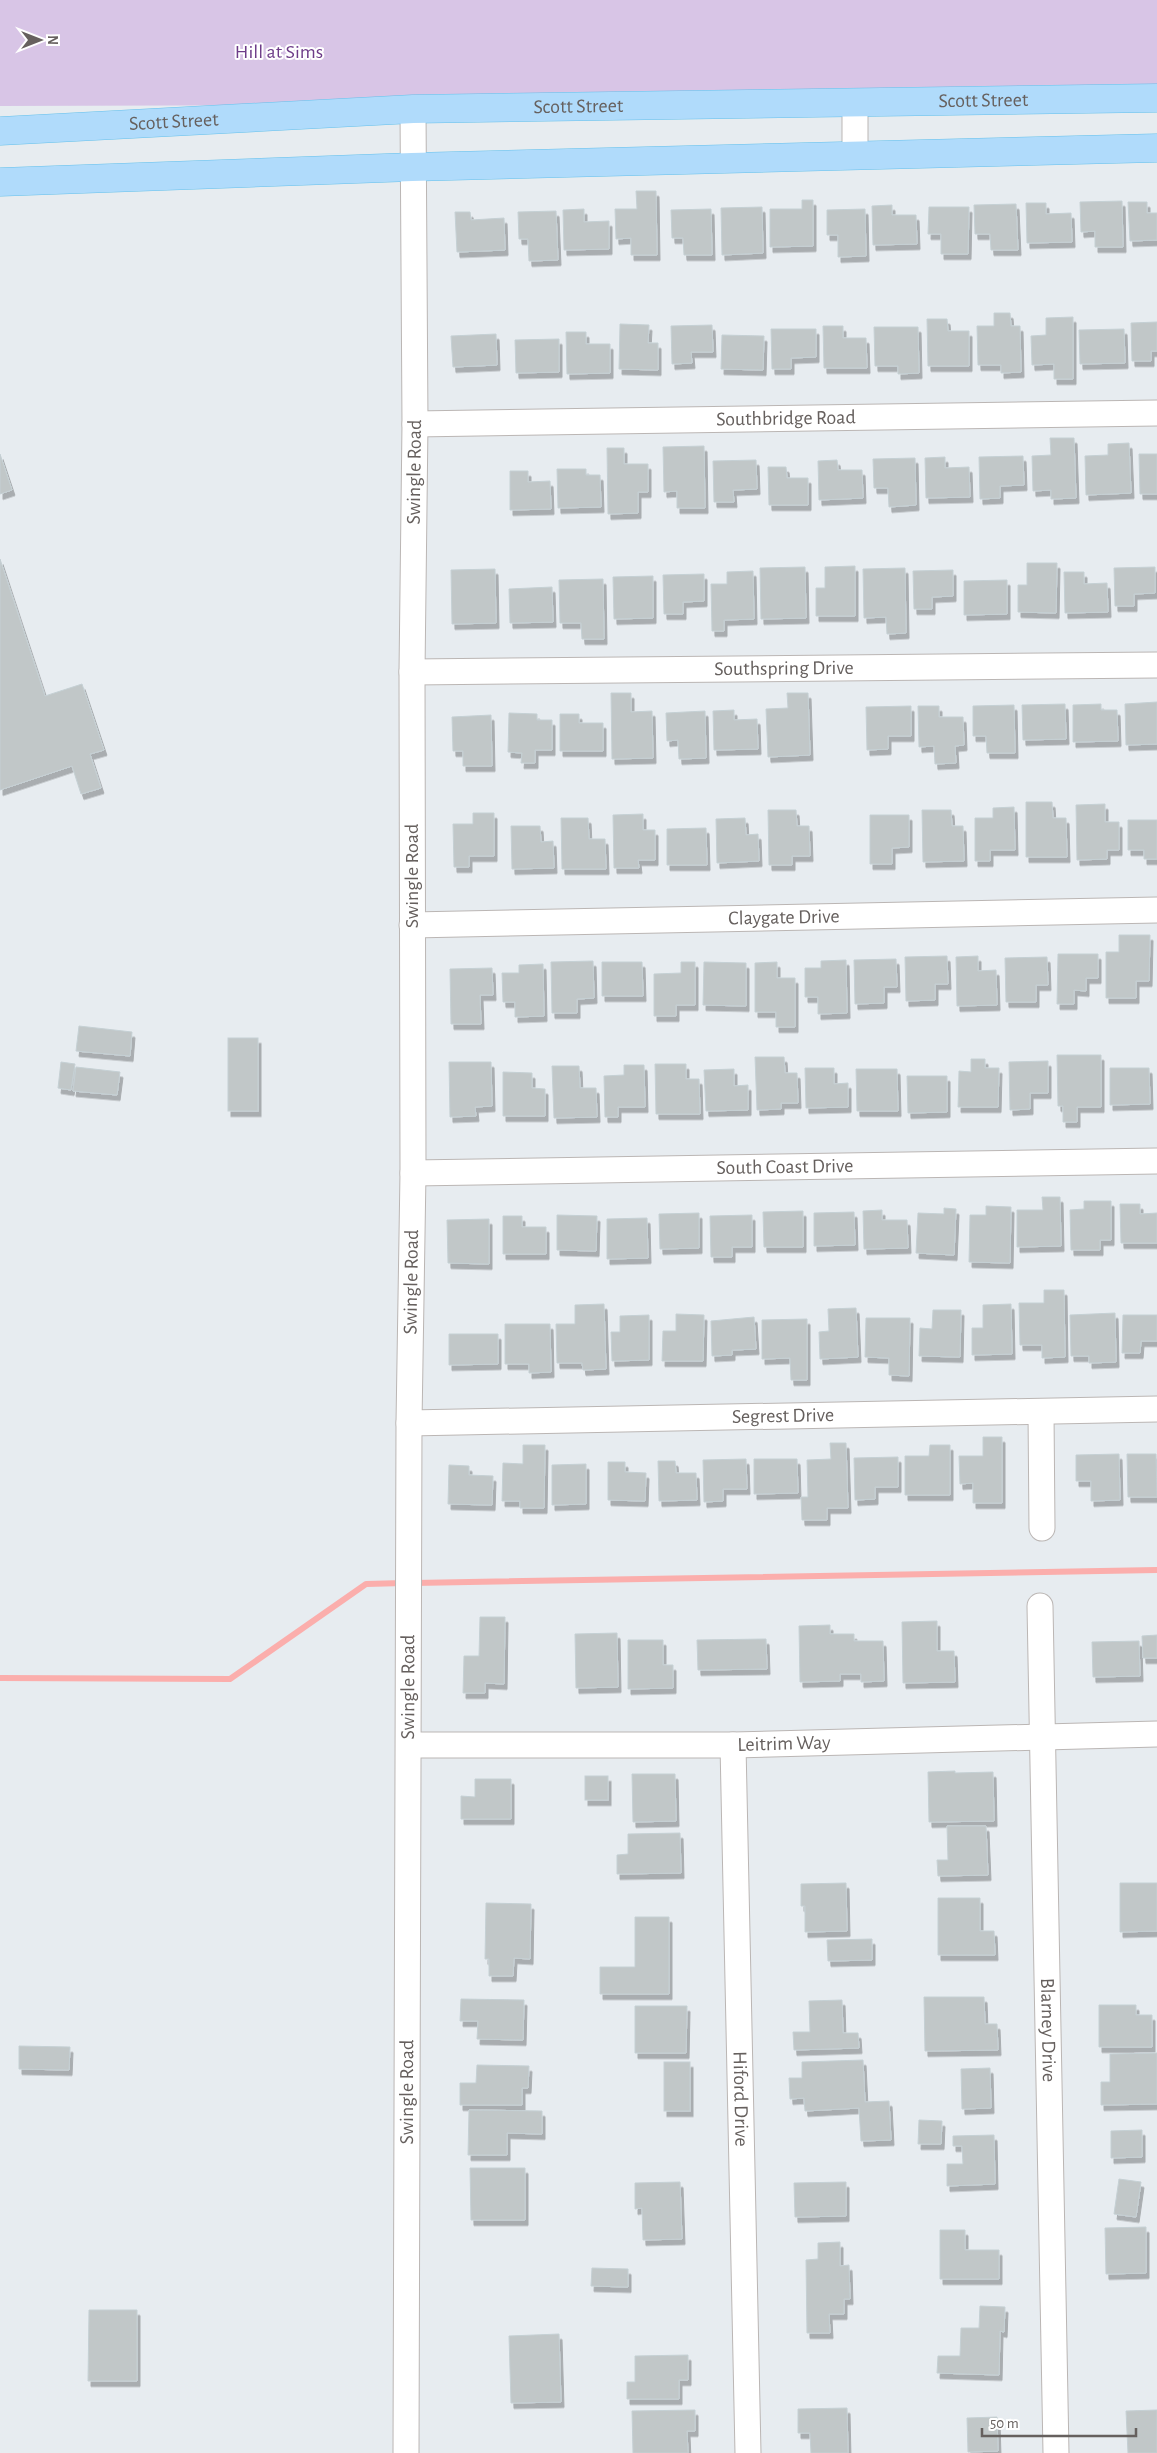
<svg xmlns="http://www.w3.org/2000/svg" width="1157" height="2453" viewBox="0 0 1157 2453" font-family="'Alegreya Sans',sans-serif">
<defs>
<filter id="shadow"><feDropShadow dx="3" dy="5.5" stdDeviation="0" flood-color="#0004"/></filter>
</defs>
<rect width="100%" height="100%" fill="#e7ecf0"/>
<polygon fill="#d8c5e6" points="0,0 1157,0 1157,103 0,106"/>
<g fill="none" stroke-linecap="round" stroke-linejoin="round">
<g stroke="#fbaeac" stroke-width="6">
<polyline points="414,1583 1157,1570"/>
<polyline points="0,1678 230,1679 366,1584 404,1583"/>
</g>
</g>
<g fill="#c1c7c8" stroke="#c5d0d4" filter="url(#shadow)">
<polygon points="636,191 656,191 657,255 631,255 631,238 616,239 615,209 637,209"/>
<polygon points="802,200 813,200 813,246 770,247 770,209 802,209"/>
<polygon points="1122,201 1123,247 1095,247 1095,231 1081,232 1080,202"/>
<polygon points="1128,202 1147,202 1147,213 1157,213 1157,240 1130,241"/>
<polygon points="1026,203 1046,203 1046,214 1071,213 1072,242 1027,243"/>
<polygon points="1016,204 1018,250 991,250 990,234 975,234 974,205"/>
<polygon points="892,205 892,215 916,215 917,244 873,245 872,206"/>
<polygon points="762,207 763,253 722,255 721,208"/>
<polygon points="929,207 969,207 968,254 941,254 941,234 928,234"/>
<polygon points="584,209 584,222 609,221 609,249 564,250 563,210"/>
<polygon points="711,209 712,255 684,255 683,238 672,238 671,210"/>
<polygon points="865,209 866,256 838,257 838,235 827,235 827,210"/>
<polygon points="556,211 558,260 529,261 528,239 519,239 518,212"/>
<polygon points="455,212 470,212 471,220 504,218 505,250 457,252"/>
<polygon points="994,313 1010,313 1011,326 1020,326 1021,372 1001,373 1001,365 978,365 977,326 994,326"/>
<polygon points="1073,317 1073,379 1054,379 1054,364 1032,365 1031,336 1046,335 1046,318"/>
<polygon points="927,319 947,319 948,331 969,331 969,366 928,366"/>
<polygon points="1157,322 1157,351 1151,351 1151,361 1132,361 1131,323"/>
<polygon points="620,324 649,325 648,343 658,343 658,370 619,369"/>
<polygon points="712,325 713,352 691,352 692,363 672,364 671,326"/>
<polygon points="823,326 843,326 843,338 866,338 867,368 824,368"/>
<polygon points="874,327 918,327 919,373 898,374 898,366 875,366"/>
<polygon points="771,329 816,329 816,357 791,358 791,369 772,369"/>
<polygon points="1124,329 1125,363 1080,364 1079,330"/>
<polygon points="566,332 586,332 586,344 610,344 610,373 567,374"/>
<polygon points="496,334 497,365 453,367 451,336"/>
<polygon points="722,335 764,336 763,370 721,369"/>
<polygon points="559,339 559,372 516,373 515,340"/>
<polygon points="1050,438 1074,438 1076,498 1051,499 1051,490 1033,491 1032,456 1051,455"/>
<polygon points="1129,443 1131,493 1086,495 1085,456 1108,455 1108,444"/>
<polygon points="704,446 705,508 677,508 677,491 664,492 663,447"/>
<polygon points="607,448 624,448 624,464 648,464 648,492 638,492 638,513 608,514"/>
<polygon points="0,454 12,490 0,494"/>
<polygon points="1139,454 1157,454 1157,494 1140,494"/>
<polygon points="1023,456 1024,485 1000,486 1000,498 980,499 979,457"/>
<polygon points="945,457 945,468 969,467 970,497 926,498 925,458"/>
<polygon points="915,458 916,505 889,507 888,488 874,488 873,459"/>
<polygon points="756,460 757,489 733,490 734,502 714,502 713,461"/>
<polygon points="837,460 838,470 862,470 863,498 819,500 818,461"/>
<polygon points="768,467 786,467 787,478 808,478 808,505 769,505"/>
<polygon points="557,469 586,469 586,475 600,475 601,507 558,508"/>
<polygon points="510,471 528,471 528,482 550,481 551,509 510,510"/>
<polygon points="0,559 45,696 82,684 104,750 90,754 101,788 81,794 72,766 0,790"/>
<polygon points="1027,563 1057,563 1056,613 1018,612 1018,585 1027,585"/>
<polygon points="855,566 855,616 816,616 816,588 825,588 825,567"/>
<polygon points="805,567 806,618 761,619 760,568"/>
<polygon points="1155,567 1155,593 1134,594 1134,606 1115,606 1114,568"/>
<polygon points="905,568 906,633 887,634 886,617 864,618 863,569"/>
<polygon points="495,569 496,623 452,624 451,570"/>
<polygon points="953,570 953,596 932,597 932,609 914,609 913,571"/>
<polygon points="753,571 754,619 724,620 724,631 712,631 711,584 727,584 727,572"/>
<polygon points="1064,572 1084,572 1084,584 1107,583 1108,612 1065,613"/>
<polygon points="704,574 704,601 683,602 683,614 664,614 663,575"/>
<polygon points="653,576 653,618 614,619 613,577"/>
<polygon points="603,579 604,639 582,639 581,623 560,623 559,580"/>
<polygon points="1007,580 1007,614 964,615 964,581"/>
<polygon points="552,587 553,622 510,623 509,589"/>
<polygon points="611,693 631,693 631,712 652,711 653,758 612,759"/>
<polygon points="787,693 808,693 810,755 768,757 766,709 788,708"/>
<polygon points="1157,702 1157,744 1126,745 1125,704"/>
<polygon points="1065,704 1066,739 1023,740 1022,705"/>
<polygon points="1101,704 1101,710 1117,710 1118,741 1073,742 1073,705"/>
<polygon points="1014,705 1015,753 987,753 986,736 973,736 973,706"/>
<polygon points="911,706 911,736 888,736 888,749 867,750 866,707"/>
<polygon points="918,706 939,706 939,717 963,717 964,745 955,746 956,763 935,764 934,746 919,747"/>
<polygon points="734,710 734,720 757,719 758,749 714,750 713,711"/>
<polygon points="705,711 706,758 679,759 678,740 667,741 666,713"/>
<polygon points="509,713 537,714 537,720 552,720 552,750 535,750 535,763 521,763 522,753 508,752"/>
<polygon points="560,714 579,714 579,723 603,723 603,751 560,751"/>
<polygon points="491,715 492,766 463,766 463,751 453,751 452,717"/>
<polygon points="1026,802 1052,802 1053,818 1066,818 1067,857 1026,857"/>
<polygon points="1105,804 1105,822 1119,822 1119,850 1107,850 1107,859 1077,860 1076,805"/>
<polygon points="1014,807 1015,850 990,850 990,861 975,861 975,818 993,818 993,808"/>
<polygon points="768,810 796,810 797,826 809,826 810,856 792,856 792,865 769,865"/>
<polygon points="922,810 951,810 952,826 963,826 964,861 923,862"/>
<polygon points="473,813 494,813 494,856 469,856 469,867 454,867 453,824 473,824"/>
<polygon points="643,814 643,830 655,830 655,860 638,860 639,868 614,868 613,815"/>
<polygon points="870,815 909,815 909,847 892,848 892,864 870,864"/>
<polygon points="561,818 588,818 589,839 605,839 606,869 562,869"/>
<polygon points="745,818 746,835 758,834 759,861 717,863 716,819"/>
<polygon points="1128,820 1157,820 1157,859 1144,859 1144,850 1128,850"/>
<polygon points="511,826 540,826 541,842 553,841 554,868 512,869"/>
<polygon points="706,828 707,865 667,865 667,829"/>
<polygon points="1119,935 1150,935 1149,981 1136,981 1136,998 1106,998 1106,952 1119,952"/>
<polygon points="1058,954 1098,954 1098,978 1086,978 1086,991 1074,990 1074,1004 1057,1004"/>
<polygon points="947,956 948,984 935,984 935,1000 906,1001 905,957"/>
<polygon points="978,956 978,971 996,970 997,1005 957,1006 956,957"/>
<polygon points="1047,957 1048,985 1036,985 1036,1002 1006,1002 1005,958"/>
<polygon points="896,959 897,987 884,987 884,1003 855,1004 854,960"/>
<polygon points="846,960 847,1013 818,1014 818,997 805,997 805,968 821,968 821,961"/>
<polygon points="593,961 594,998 577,999 577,1013 552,1013 551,962"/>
<polygon points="602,962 642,962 643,996 602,996"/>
<polygon points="681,962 695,962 695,1005 676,1005 676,1016 654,1016 654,974 681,973"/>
<polygon points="704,962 746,963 746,1006 703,1005"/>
<polygon points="777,962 777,978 795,978 795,1027 776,1027 776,1012 755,1012 755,963"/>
<polygon points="543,964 544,1016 515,1017 515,1002 503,1002 502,973 519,973 519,965"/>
<polygon points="492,968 493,995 480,995 481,1024 451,1024 450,969"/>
<polygon points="79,1026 132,1032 130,1056 76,1051"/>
<rect x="228" y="1038" width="30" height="73"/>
<polygon points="1057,1055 1101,1055 1101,1107 1077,1107 1077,1122 1063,1122 1063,1106 1058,1106"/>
<polygon points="755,1057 784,1057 785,1073 797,1073 798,1103 781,1103 781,1109 757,1110"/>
<polygon points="971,1059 985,1059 985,1068 999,1068 998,1107 958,1107 959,1071 971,1072"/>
<polygon points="1048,1061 1048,1093 1030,1093 1030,1109 1010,1110 1009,1062"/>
<polygon points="61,1062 75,1064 71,1090 58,1088"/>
<polygon points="449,1062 491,1062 492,1106 475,1107 476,1116 450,1117"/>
<polygon points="655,1064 686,1064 686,1079 699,1079 700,1114 656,1114"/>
<polygon points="624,1065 644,1065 645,1107 618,1107 618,1117 605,1117 604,1076 624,1075"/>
<polygon points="552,1066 579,1066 580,1088 596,1088 597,1117 554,1118"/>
<polygon points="76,1067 120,1072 117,1095 73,1091"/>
<polygon points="805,1068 834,1068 834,1084 848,1083 848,1107 806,1108"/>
<polygon points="1110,1068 1149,1068 1150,1104 1110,1105"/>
<polygon points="734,1069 734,1086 748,1085 748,1110 706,1111 704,1070"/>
<polygon points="856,1069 897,1069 898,1111 857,1111"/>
<polygon points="503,1072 532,1073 532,1088 545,1089 545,1116 503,1116"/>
<polygon points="907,1076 947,1076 947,1112 908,1113"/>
<polygon points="1042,1197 1060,1197 1061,1246 1017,1247 1017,1210 1043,1210"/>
<polygon points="1084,1201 1111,1201 1111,1240 1100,1240 1100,1250 1071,1250 1070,1210 1084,1209"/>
<polygon points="1120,1204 1140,1204 1140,1214 1157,1213 1157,1243 1121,1243"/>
<polygon points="986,1206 1011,1207 1010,1263 969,1262 970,1215 986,1215"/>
<polygon points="944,1208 956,1209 954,1255 916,1253 918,1213 944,1214"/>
<polygon points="882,1210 882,1220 907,1220 908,1248 864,1249 863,1211"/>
<polygon points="803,1211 803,1247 764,1247 763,1212"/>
<polygon points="854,1212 855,1245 814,1246 814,1213"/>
<polygon points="699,1213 699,1248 660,1249 659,1214"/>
<polygon points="557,1215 597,1216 596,1251 557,1250"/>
<polygon points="752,1215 752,1247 732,1247 732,1257 711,1257 710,1216"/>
<polygon points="503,1216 522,1216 522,1227 546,1227 546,1254 503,1254"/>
<polygon points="647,1218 648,1258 607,1259 607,1219"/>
<polygon points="489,1219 489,1264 448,1263 447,1220"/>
<polygon points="1044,1290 1064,1290 1065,1357 1042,1358 1042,1345 1020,1345 1019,1303 1044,1303"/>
<polygon points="604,1304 606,1369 583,1370 582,1363 557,1363 556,1324 575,1324 575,1305"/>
<polygon points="1011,1304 1012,1354 972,1355 972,1328 983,1328 983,1305"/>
<polygon points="856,1308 858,1357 820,1359 819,1332 829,1331 828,1309"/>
<polygon points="933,1310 961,1310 960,1357 919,1356 920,1328 932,1329"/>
<polygon points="1115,1313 1116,1362 1089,1363 1089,1356 1071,1356 1070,1315"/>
<polygon points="676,1314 704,1315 703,1361 662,1361 663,1331 676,1331"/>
<polygon points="649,1315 649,1360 612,1361 611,1332 620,1332 620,1316"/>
<polygon points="1123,1315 1157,1315 1157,1341 1141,1341 1140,1353 1122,1353"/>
<polygon points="754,1317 756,1349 732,1350 732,1355 712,1356 711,1321"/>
<polygon points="866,1318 910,1318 909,1376 889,1375 889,1358 865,1357"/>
<polygon points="807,1319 807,1380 791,1380 790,1358 762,1359 762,1320"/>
<polygon points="505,1324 550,1324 551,1372 529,1373 529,1364 505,1364"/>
<polygon points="449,1334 498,1334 498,1364 449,1365"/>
<polygon points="983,1437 1002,1437 1002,1503 973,1503 973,1483 960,1484 959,1456 983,1456"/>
<polygon points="830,1443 846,1443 848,1508 827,1508 827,1520 802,1520 801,1497 808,1497 807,1460 831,1459"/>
<polygon points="523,1445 545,1445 544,1508 520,1508 520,1501 502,1501 503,1463 523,1464"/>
<polygon points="930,1445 950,1445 950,1495 905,1495 905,1456 929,1456"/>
<polygon points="1119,1454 1120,1500 1091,1501 1091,1481 1076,1481 1076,1455"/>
<polygon points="1127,1454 1156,1454 1157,1497 1128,1497"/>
<polygon points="898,1457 898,1487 875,1487 875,1499 855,1500 854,1458"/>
<polygon points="746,1459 747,1489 723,1489 723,1501 704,1502 703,1460"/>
<polygon points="754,1459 797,1459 798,1493 754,1494"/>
<polygon points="658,1461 675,1461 676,1473 696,1473 697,1500 659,1501"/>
<polygon points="608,1462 625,1462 625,1472 646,1473 645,1501 608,1500"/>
<polygon points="586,1464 586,1504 552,1505 552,1465"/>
<polygon points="449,1465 469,1466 469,1475 493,1476 492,1505 448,1504"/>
<polygon points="480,1617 505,1617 504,1684 485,1683 485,1693 463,1693 464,1656 479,1656"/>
<polygon points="937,1621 937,1651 954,1651 955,1682 903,1683 902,1622"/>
<polygon points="830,1625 830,1634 854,1634 854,1641 883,1641 884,1681 861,1682 861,1674 840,1674 840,1681 800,1682 799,1626"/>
<polygon points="617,1633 618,1687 576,1688 575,1634"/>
<polygon points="1157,1635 1157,1658 1143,1658 1142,1636"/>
<polygon points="766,1639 767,1669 698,1670 697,1640"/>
<polygon points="628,1640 663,1640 663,1665 673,1665 673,1688 628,1689"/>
<polygon points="1139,1641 1140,1676 1093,1677 1092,1642"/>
<polygon points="955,1771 955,1773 993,1772 994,1821 929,1822 928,1772"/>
<polygon points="632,1774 675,1774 676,1821 633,1822"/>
<rect x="585" y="1776" width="23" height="24"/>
<polygon points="475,1779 511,1779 511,1819 461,1819 461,1796 475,1797"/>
<polygon points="947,1826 986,1826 988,1875 938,1876 937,1860 948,1860"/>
<polygon points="680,1833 681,1873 617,1874 617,1855 628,1854 628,1834"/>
<polygon points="846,1883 847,1931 805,1932 805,1906 801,1906 801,1884"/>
<polygon points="1120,1883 1157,1883 1157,1931 1120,1932"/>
<polygon points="938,1898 980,1898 980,1931 994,1931 995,1955 938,1955"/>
<polygon points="486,1903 531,1904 530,1959 514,1958 513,1976 489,1976 489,1959 485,1959"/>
<polygon points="635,1917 669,1917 669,1994 600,1994 600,1967 635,1967"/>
<polygon points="872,1939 872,1960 828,1961 827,1940"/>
<polygon points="924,1997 984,1997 985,2024 997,2024 998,2050 925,2051"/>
<polygon points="461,1999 524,2000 523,2040 477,2039 478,2021 460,2021"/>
<polygon points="842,2000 843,2033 858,2033 859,2048 794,2050 793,2032 810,2032 809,2001"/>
<polygon points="1099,2005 1136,2005 1136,2015 1152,2015 1152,2047 1099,2047"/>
<polygon points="635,2006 687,2006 686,2053 635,2053"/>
<polygon points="19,2046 70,2047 69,2070 19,2069"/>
<polygon points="1157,2053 1157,2104 1101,2105 1101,2082 1110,2082 1110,2054"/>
<polygon points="863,2060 865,2102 889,2101 891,2140 861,2141 859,2108 805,2111 804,2098 790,2099 789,2078 802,2078 802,2062"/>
<rect x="664" y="2062" width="26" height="49"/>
<polygon points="477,2065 529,2066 528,2088 522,2088 522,2105 460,2105 460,2083 476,2083"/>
<polygon points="990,2068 991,2108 962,2109 961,2069"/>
<polygon points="469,2110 542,2111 542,2134 507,2133 507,2155 468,2155"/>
<polygon points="919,2120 942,2121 941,2144 918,2144"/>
<polygon points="1142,2130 1142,2157 1111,2158 1111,2131"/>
<polygon points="994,2135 995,2184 947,2186 947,2164 963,2164 962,2146 953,2146 953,2136"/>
<polygon points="470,2168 525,2168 525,2220 471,2220"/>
<polygon points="1119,2179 1141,2182 1136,2217 1114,2214"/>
<polygon points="680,2182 682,2239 643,2240 642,2208 635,2209 635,2183"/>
<polygon points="846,2182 846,2216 795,2217 794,2183"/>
<polygon points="1146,2227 1146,2273 1106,2274 1105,2228"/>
<polygon points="940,2230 965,2230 965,2250 999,2250 999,2279 940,2279"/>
<polygon points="840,2242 840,2266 849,2265 850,2299 844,2299 844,2314 829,2314 830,2333 807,2333 806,2260 818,2259 818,2243"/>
<polygon points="592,2268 628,2269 628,2287 591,2286"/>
<polygon points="980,2306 1005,2307 1004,2332 1000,2331 999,2375 937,2373 938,2356 960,2356 961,2328 979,2328"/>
<polygon points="89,2310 137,2310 137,2381 88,2381"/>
<polygon points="559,2334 561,2402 511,2403 509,2336"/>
<polygon points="688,2355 688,2380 679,2380 679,2399 627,2399 627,2382 635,2382 635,2356"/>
<polygon points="847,2408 848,2453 811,2453 810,2433 798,2433 798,2409"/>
<polygon points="695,2410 695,2431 687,2431 688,2453 633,2453 632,2411"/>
<polygon points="1157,2410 1157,2453 1128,2453 1126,2411"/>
<polygon points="997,2417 998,2451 968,2452 967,2418"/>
</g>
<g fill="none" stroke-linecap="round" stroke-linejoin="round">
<defs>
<g id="minor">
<polyline points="855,104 855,155"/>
<path id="s1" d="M415,424L1157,413"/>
<path id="s2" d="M412,672L1157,665"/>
<path id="s3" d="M412,925L1157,910"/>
<path id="s4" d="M413,1173L1157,1161"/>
<polyline points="1041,1412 1042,1528"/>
<path id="s5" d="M409,1423L1157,1409"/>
<path id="s6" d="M1040,1606L1056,2453"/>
<path id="s7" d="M410,1745H733L1157,1734"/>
<path id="s8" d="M733,1745L748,2453"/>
<path id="s9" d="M406,2453L409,1423L413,1173L412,672L415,424L413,109"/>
</g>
<g id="major">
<path id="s10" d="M0,131L413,109L1157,98"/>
<polyline points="0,182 412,167 1157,148"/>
</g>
</defs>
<use href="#minor" stroke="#bbb6b4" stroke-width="27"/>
<use href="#major" stroke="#65c1eb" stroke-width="29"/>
<use href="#minor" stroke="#fff" stroke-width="25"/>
<use href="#major" stroke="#b0dbfb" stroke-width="28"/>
</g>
<g text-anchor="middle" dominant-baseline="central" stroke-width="4" stroke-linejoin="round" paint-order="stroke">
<g font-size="20" fill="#6d3b88" stroke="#fff">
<text x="279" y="52">Hill at Sims</text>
</g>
<g font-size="20" fill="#66605e" stroke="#fff">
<text stroke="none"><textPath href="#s10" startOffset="984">Scott Street</textPath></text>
<text stroke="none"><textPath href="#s10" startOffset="579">Scott Street</textPath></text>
<text stroke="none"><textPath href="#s10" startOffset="174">Scott Street</textPath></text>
<text stroke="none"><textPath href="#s1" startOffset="371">Southbridge Road</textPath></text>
<text stroke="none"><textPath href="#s9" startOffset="1981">Swingle Road</textPath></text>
<text stroke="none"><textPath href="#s2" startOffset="372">Southspring Drive</textPath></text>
<text transform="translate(412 876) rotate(-90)">Swingle Road</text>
<text stroke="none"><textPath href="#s3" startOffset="372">Claygate Drive</textPath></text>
<text stroke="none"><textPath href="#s4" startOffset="372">South Coast Drive</textPath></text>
<text stroke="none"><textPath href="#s9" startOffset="1171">Swingle Road</textPath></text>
<text stroke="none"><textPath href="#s5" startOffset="374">Segrest Drive</textPath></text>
<text stroke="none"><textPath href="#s9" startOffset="766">Swingle Road</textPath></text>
<text stroke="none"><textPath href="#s7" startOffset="374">Leitrim Way</textPath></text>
<text stroke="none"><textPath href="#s6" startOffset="424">Blarney Drive</textPath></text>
<text stroke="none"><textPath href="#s9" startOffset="361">Swingle Road</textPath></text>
<text stroke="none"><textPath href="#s8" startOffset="354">Hiford Drive</textPath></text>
</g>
</g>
<g transform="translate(40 40) rotate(90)" stroke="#ffffff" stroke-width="4" paint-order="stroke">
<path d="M0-4L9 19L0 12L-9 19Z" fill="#66605e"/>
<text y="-8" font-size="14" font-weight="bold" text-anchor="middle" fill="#66605e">N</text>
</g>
<path d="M982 2428v8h154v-8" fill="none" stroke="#66605e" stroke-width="2.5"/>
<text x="990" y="2428" font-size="15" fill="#66605e" stroke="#ffffff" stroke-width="4" paint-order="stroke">50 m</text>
</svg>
